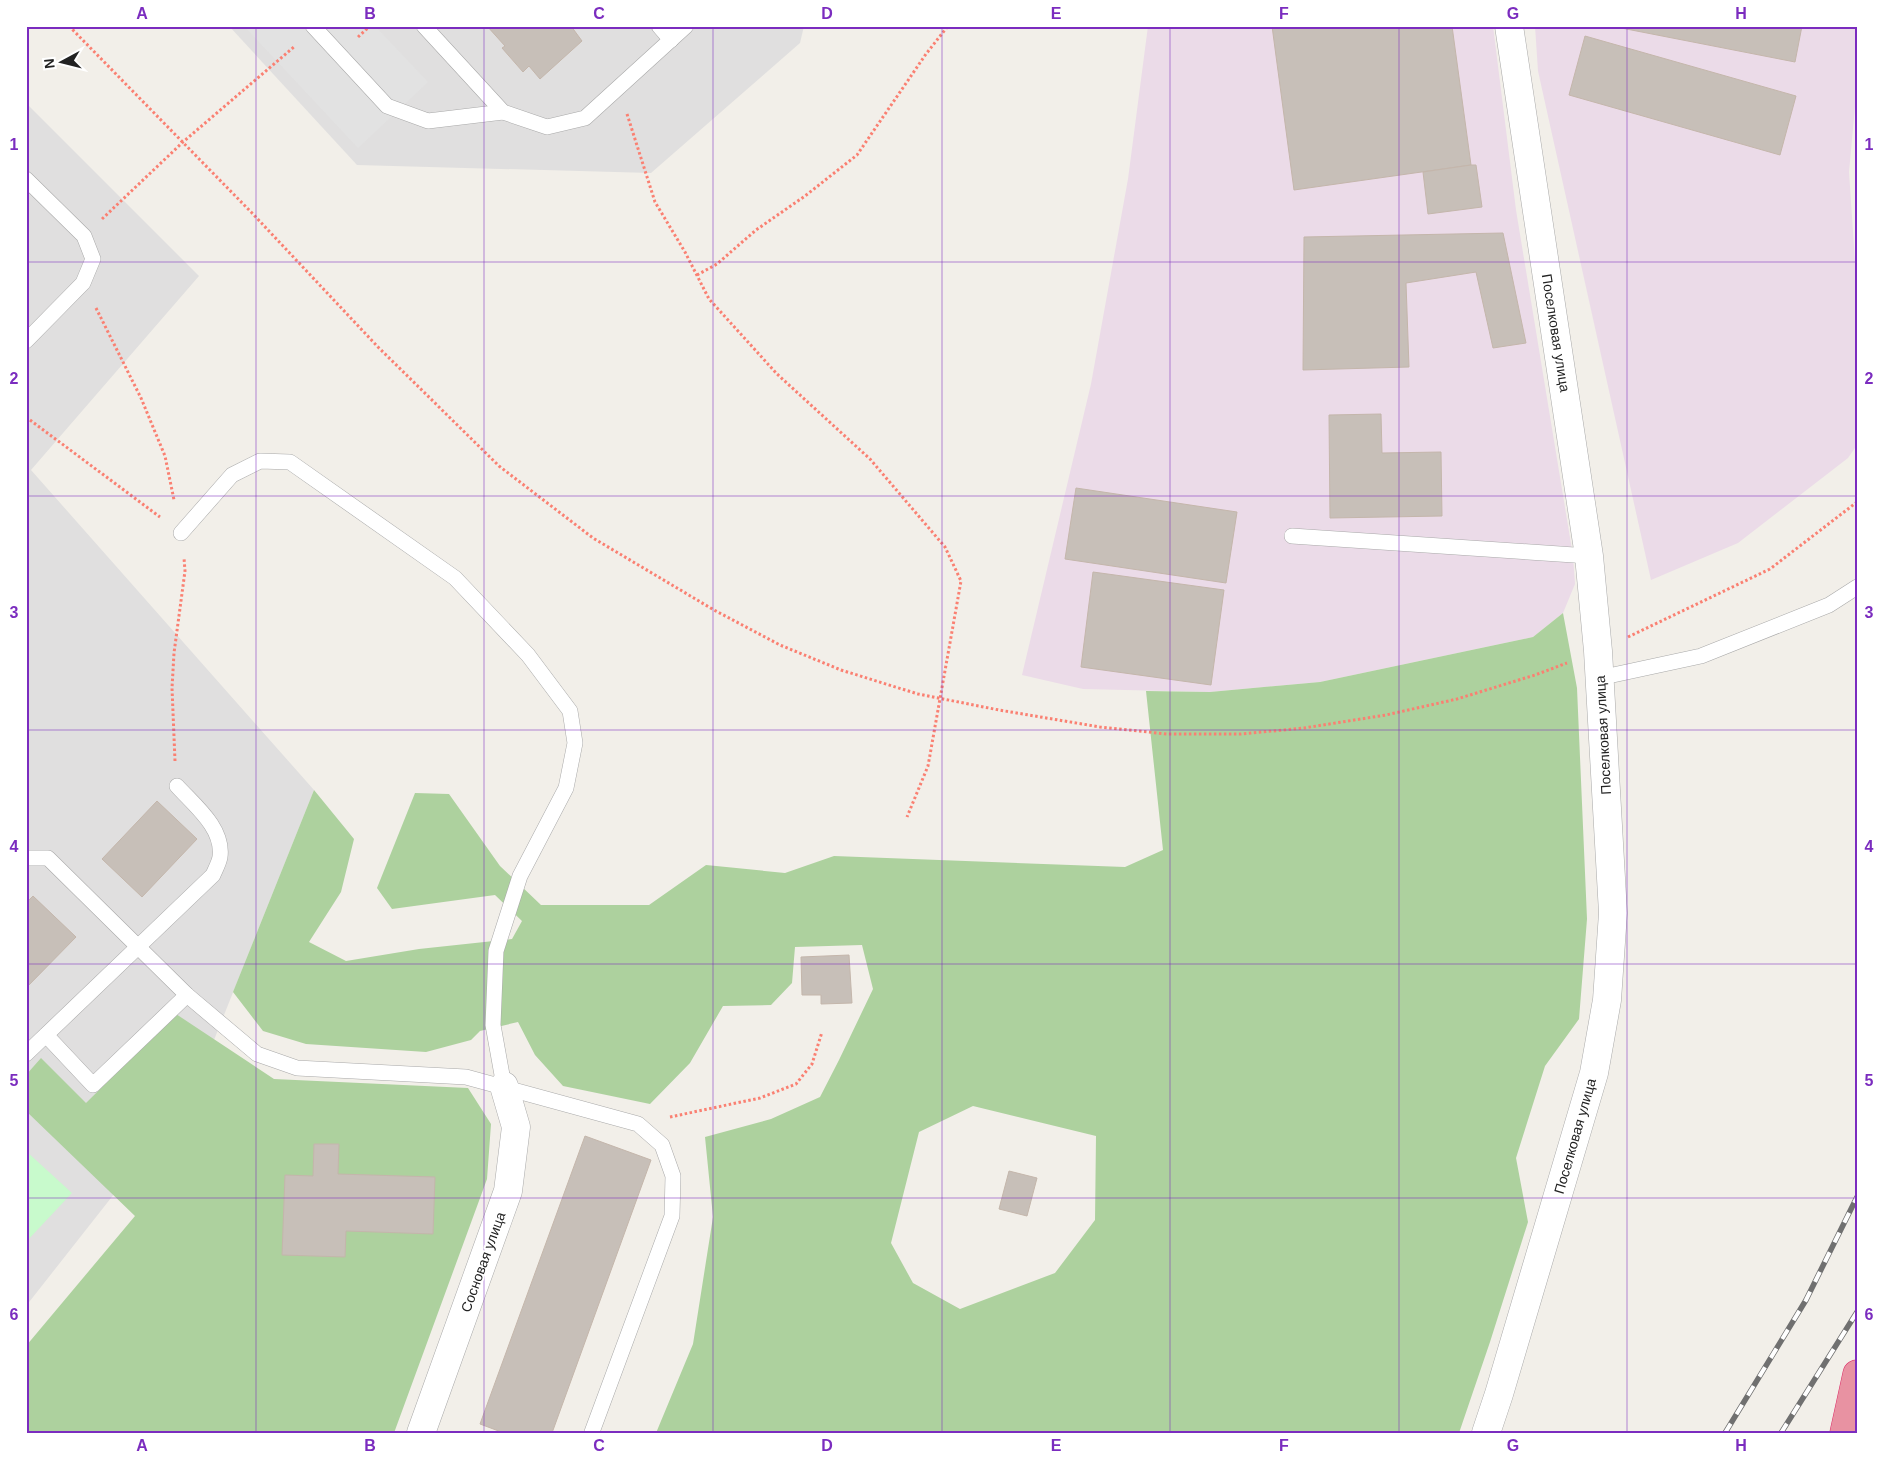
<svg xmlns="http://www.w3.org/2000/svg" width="1883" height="1459" viewBox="0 0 1883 1459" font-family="Arial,sans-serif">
<rect width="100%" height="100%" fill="#f2efe9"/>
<g fill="#e0dfdf">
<polygon points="229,26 804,26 800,43 651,173 357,165"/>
<polygon points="26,103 199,276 31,470 314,790 192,1095 26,1306"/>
</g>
<g fill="#ebdbe8">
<polygon points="1148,26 1493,26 1516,210 1573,556 1575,584 1563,613 1533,637 1320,682 1210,692 1083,689 1022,675 1091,384 1128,179"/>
<polygon points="1535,26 1857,26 1857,85 1849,172 1857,291 1857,445 1848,458 1738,543 1651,580 1538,71"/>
</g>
<g fill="#add19e" fill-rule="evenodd">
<path d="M1563,613L1577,688L1587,919L1579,1019L1545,1066L1516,1158L1528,1222L1490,1342L1459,1433H656L693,1344L713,1217L705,1137L771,1119L820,1097L839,1060L873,989L862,945L795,947L792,983L771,1005L723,1006L690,1063L650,1104L563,1086L535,1055L518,1022L480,1031L471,1040L426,1052L306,1044L263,1031L233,992L314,790L354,839L341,892L309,942L346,961L419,949L512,939L522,921L495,895L392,909L377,888L415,793L449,794L500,866L541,905H649L706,865L785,873L834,856L1125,867L1163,850L1146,691L1210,692L1320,682L1533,637ZM973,1106L1096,1136L1095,1220L1055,1273L960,1309L913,1283L891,1243L919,1132Z"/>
<polygon points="176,1014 274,1079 468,1088 491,1124 487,1179 394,1433 26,1433 26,1346 135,1216 26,1111 26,1075 41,1058 86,1103"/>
</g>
<polygon fill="#c8facc" points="26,1151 72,1193 26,1242"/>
<polygon fill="#e2e2e2" points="244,26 375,26 428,82 358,148"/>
<g fill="#c7bfb8" stroke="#c4b6ab">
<polygon points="487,26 571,26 582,41 540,79 529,66 523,72 502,48 505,46"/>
<polygon points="1272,26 1452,26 1471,165 1294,190"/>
<polygon points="1611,26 1802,26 1795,62"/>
<polygon points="1585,36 1796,96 1780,155 1569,95"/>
<polygon points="1471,165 1476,165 1482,207 1428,214 1423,172"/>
<polygon points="1503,233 1526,343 1493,348 1476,272 1406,283 1409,367 1303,370 1304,237"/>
<polygon points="1381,414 1382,453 1441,452 1442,516 1330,518 1329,415"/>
<polygon points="1076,488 1237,512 1226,583 1065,559"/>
<polygon points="1093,572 1224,590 1211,685 1081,667"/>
<polygon points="157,801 197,839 142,897 102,859"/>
<polygon points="33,896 76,937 26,988 26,903"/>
<polygon points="849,955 852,1003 821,1004 821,995 802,995 801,957"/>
<polygon points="585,1136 651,1160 552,1433 504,1433 480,1424"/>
<polygon points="314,1144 339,1144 338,1174 435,1177 433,1234 346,1231 345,1257 282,1255 285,1175 313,1176"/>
<polygon points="1009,1171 1037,1178 1027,1216 999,1209"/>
</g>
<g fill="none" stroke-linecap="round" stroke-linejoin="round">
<defs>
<g id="lane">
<polyline points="313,26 387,106 428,121 503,112"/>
<polyline points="424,26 503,112 547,127 585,118 686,26"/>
<polyline points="659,26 671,40"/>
<polyline points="26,179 84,236 93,259 83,283 26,341"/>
<polyline points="181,533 232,475 260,461 290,462 455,578 528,655 570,711 575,743 566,788 520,876 496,951 493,1025 504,1086"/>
<polyline points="1292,536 1589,556"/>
<polyline points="1599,678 1701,656 1829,605 1857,587"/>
<polyline points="26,858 48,858 187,995 257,1054 297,1068 466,1077 638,1124 662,1145 673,1176 672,1216 592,1432"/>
<polyline points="46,1035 93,1085 187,995"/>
<path d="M26,1054L213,875C215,870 219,863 220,857C224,828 194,805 177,786"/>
</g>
<g id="street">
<polyline points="421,1433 508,1191 516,1127 504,1086"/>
<polyline points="1486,1433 1499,1394 1594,1073 1607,1000 1613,913 1598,651 1589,556 1509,26"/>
</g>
<polyline id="highway" points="1844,1433 1857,1374"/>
</defs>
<use href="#lane" stroke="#a9a9a9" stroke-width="16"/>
<use href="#street" stroke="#a9a9a9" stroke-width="29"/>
<use href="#highway" stroke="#dc2a67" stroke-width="29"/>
<g stroke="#fa8072" stroke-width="3" stroke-dasharray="2.5 2.5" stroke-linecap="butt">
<polyline points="69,26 252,213 378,347 499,466 593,538 714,610 780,645 841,670 918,694 999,710 1100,727 1167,734 1241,734 1304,728 1386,715 1457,699 1535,675 1567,663"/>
<polyline points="358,37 370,26"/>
<polyline points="627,114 655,202 685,252 709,299 777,374 870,459 945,547 961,581 928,766 907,817"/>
<polyline points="102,219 183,142 295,46"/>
<polyline points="697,275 717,264 756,230 805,196 857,155 926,54 948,26"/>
<polyline points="96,308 141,398 165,456 174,500"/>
<polyline points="26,417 160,517"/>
<polyline points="1628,637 1770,569 1857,502"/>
<polyline points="175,761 172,688 174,653 185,571 184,558"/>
<polyline points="670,1117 760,1098 796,1084 812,1064 822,1032"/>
</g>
<use href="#lane" stroke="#fff" stroke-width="15"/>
<use href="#street" stroke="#fff" stroke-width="28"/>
<use href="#highway" stroke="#e892a2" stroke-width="28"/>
<defs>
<g id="rail">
<polyline points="1725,1433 1806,1300 1857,1197"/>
<polyline points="1781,1433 1857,1312"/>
</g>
</defs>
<use href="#rail" stroke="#707070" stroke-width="5.5"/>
<use href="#rail" stroke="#fff" stroke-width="4" stroke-dasharray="11" stroke-linecap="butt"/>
</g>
<path fill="none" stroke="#7b2cbf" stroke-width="1" stroke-opacity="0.55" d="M256,26V1433M484,26V1433M713,26V1433M942,26V1433M1170,26V1433M1399,26V1433M1627,26V1433M26,262H1857M26,496H1857M26,730H1857M26,964H1857M26,1198H1857"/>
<g text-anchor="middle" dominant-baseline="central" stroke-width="4" stroke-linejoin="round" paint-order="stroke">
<g font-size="14" fill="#222" stroke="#fff">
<text transform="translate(1556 333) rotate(81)">Поселковая улица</text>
<text transform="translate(1603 735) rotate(-93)">Поселковая улица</text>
<text transform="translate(1575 1136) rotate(-74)">Поселковая улица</text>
<text transform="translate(483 1262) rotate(-70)">Сосновая улица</text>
</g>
</g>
<rect width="1883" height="1459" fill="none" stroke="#ffffff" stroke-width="55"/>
<g transform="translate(62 62) rotate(263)" stroke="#ffffff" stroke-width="4" paint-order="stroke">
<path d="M0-4L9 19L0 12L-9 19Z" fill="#222222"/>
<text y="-8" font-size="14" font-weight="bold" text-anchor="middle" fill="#222222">N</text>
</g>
<rect x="28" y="28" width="1828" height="1404" fill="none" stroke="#7b2cbf" stroke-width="2"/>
<g font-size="16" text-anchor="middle" font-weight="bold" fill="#7b2cbf">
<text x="142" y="19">A</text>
<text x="370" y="19">B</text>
<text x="599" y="19">C</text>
<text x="827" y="19">D</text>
<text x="1056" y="19">E</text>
<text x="1284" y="19">F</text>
<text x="1513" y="19">G</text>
<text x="1741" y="19">H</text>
<text x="14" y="150">1</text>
<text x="1869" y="150">1</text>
<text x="14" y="384">2</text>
<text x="1869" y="384">2</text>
<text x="14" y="618">3</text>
<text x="1869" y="618">3</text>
<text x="14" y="852">4</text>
<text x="1869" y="852">4</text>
<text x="14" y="1086">5</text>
<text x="1869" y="1086">5</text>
<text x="14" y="1320">6</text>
<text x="1869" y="1320">6</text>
<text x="142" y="1451">A</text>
<text x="370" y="1451">B</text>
<text x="599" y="1451">C</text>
<text x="827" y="1451">D</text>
<text x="1056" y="1451">E</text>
<text x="1284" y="1451">F</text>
<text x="1513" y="1451">G</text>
<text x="1741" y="1451">H</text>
</g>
</svg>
